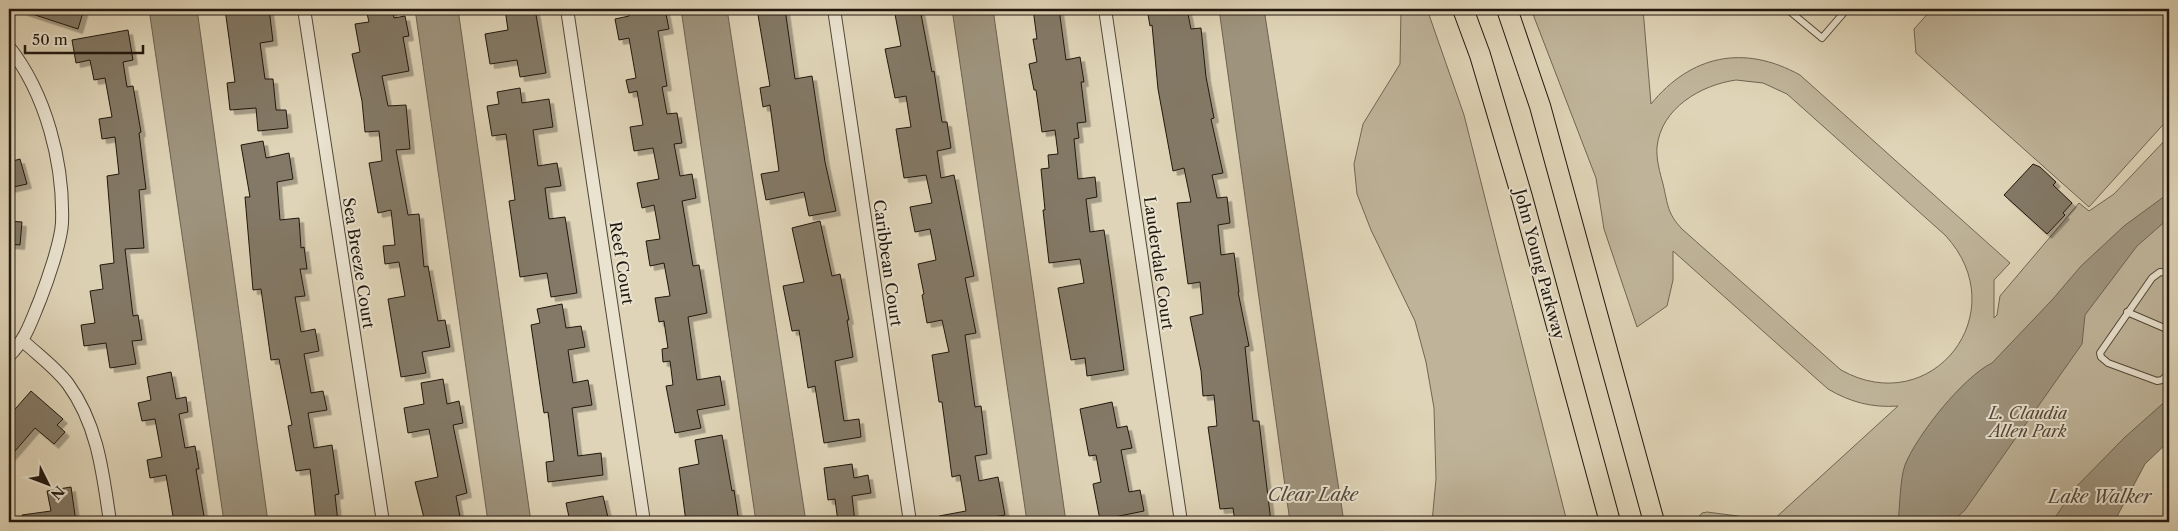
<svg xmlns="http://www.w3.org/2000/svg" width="2178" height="531" viewBox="0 0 2178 531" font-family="'Libre Caslon Text',serif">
<defs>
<filter id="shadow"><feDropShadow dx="4.5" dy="4.5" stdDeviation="0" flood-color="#0004"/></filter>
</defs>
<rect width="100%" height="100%" fill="#dfd4b7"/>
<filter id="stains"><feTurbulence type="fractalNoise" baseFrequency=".004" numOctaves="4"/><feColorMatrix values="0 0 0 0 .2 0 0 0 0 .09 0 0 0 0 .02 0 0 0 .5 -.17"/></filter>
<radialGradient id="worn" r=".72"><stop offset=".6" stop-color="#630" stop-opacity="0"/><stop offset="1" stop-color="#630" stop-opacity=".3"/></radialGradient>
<g fill="#bfb49a" stroke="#706654" fill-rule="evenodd">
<polygon points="1401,9 1427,9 1464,115 1567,522 1432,522 1436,479 1434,408 1426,362 1415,321 1371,230 1357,194 1354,164 1363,124 1400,64"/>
<path d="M1531,9H1643L1651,104C1691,55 1744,44 1800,75L2010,263L1994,280V318L1997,315L2000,296L2079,203L2089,211L2114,194L2169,136V427L2087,522H1771L1898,406C1872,408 1850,402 1828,389L1673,251V280L1667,306L1637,327L1604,229L1596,178ZM1736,80L1763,83L1787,94L1945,235C2017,312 1932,421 1841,370L1682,229C1667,213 1668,205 1663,184C1660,173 1656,159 1657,147C1661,108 1701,85 1736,80Z"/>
<polygon points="1932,9 2169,9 2169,118 2089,207 1916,53 1914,29"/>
<polygon points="1707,512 1745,517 1760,522 1697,522 1697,519 1702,513"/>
</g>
<g fill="#9e947e" stroke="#6c6251">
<polygon points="149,9 197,9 268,522 224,522"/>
<polygon points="415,9 458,9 531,522 488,522"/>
<polygon points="681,9 727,9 806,522 756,522"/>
<polygon points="952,9 993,9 1066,522 1027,522"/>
<polygon points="1219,9 1264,9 1344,522 1290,522"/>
<path d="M2169,193V218L2137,246L2085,315L2082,344L1965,510L1953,521L1898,522C1900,507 1900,478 1905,465C1917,435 1963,377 1992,363L2052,300L2081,266L2124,226Z"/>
<polygon points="2169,398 2169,441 2145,464 2114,522 2052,522 2075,488 2124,438"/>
</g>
<g fill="#837966" stroke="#20170e" filter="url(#shadow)">
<polygon points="24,9 84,9 78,29 23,11"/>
<polygon points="225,9 269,9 273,41 260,43 265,79 273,79 276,110 286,110 288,128 258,131 256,108 230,110 227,83 235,82"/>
<polygon points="366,9 392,9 394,18 405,16 409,36 403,37 409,71 382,76 388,106 406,105 410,149 396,150 408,215 419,214 424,267 428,266 438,321 445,320 450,347 422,352 426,373 401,377 388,299 405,296 399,262 385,264 383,246 395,245 391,210 378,213 369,163 382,161 379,131 365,132 362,101 352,54 360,52 355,24 369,22"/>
<polygon points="505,9 535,9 546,73 520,77 517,60 490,64 485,34 508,30"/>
<polygon points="628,9 665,9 669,29 658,31 667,86 662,87 667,114 677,113 682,143 674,144 680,176 692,174 696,198 682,201 693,266 699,265 707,313 688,317 697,380 720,376 725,405 697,410 701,428 675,433 666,386 673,385 670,361 663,362 662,349 668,348 664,321 659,322 655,298 670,296 664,263 650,266 646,241 660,239 654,205 642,208 637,183 659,179 653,148 634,151 630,127 643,125 637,91 629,93 626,80 636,78 629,38 619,40 615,19 629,16"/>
<polygon points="757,9 785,9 795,79 812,76 825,162 836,211 809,216 804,192 766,200 761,174 779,171 770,105 763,107 760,88 770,86"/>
<polygon points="894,9 920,9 932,72 934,71 942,122 947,122 951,148 937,151 941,178 954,175 974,276 965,278 976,333 965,335 975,407 981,406 987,454 975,456 979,481 998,477 1005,515 977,520 977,522 939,522 939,516 966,511 960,475 952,477 942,402 939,402 932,355 949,352 942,320 927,323 922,295 924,294 918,264 936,260 930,229 915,232 910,207 932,203 926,175 904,178 896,129 911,127 906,96 895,98 885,49 901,46"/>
<polygon points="1033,9 1059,9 1066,60 1080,57 1084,82 1081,82 1086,122 1077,123 1079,138 1074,139 1078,179 1095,177 1097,197 1086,199 1090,232 1104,230 1124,370 1087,376 1085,358 1071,360 1058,288 1084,283 1080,259 1049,263 1043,210 1045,210 1041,169 1049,168 1048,155 1058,154 1055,130 1042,132 1036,90 1034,90 1029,64 1037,62 1033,39 1037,39"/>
<polygon points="1147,9 1187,9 1191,29 1201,28 1206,77 1214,118 1211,119 1223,173 1212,175 1217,198 1227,197 1230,223 1218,225 1221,255 1234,253 1239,292 1238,292 1249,346 1245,347 1253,421 1259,421 1271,522 1235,522 1233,508 1220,509 1208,427 1217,426 1214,395 1203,396 1201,371 1190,317 1203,314 1200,282 1188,284 1177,203 1191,202 1184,168 1173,171 1158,89 1152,25 1150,26"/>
<polygon points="128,30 133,60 123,62 127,87 133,86 141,132 139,133 146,189 139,190 144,248 125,249 133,316 138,315 142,340 132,341 136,364 110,368 106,343 84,346 81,325 95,323 90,291 103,289 100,265 114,263 107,176 119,174 115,137 102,139 99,119 112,117 105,78 94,80 90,60 76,63 72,40"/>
<polygon points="520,88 522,103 549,99 553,127 533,130 538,166 557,163 561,186 545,188 549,219 565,217 577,293 551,297 547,273 520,277 509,201 515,200 506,134 492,136 487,106 499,104 497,92"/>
<polygon points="263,141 266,158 289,153 293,179 277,182 280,220 299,218 301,248 304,247 307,269 300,269 305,296 295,297 301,332 315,329 319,351 304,354 311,393 323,391 327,410 308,413 314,448 332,445 339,494 335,495 338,522 316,522 310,469 296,471 288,426 292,425 279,359 271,360 261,289 253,290 245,197 250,197 241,145"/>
<polygon points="20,159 27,184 9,188 9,162"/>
<polygon points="2033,164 2040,167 2056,182 2053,185 2072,203 2063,213 2065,215 2047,234 2004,195"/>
<polygon points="9,221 22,222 20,245 9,244"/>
<polygon points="820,221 832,276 840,274 849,320 847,320 853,357 835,361 844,421 859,419 861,437 824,443 815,386 808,388 799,330 792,331 783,286 804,282 792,228"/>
<polygon points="562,304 566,328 581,326 585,347 568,350 573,383 588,380 592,405 572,408 578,456 601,453 603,475 548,482 546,462 554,461 548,412 544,413 531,325 540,323 537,309"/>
<polygon points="171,372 176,399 186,397 188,412 179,414 185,448 195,446 199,469 196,469 205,522 174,522 166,475 150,478 147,460 162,457 155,419 142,421 138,403 151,400 147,377"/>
<polygon points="443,379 447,404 459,401 463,423 453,425 467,493 456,496 461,522 425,522 415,482 438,477 429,429 408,433 404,408 424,404 421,383"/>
<polygon points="31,391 63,419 57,425 65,432 54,444 35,428 9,458 9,416"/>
<polygon points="1112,402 1117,428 1127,426 1132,448 1121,450 1129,492 1140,490 1144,511 1100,520 1093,484 1101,482 1096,455 1089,456 1080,409"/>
<polygon points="722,435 732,491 734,490 739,522 686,522 679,468 699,464 695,440"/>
<polygon points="852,464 854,478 868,475 871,493 852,496 855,522 838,522 835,499 828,500 824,468"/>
<polygon points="71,487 76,522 23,522 22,515 51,511 47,491"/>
<polygon points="603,496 609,522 570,522 566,503"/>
</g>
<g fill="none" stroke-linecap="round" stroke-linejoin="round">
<defs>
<g id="service">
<polyline points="1787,9 1822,38 1847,9"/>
<polyline points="2169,273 2160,272 2152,278 2100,353 2101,357 2108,363 2157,381 2162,380 2169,373"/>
<polyline points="2127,312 2169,330"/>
</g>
<g id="minor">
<polyline points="304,9 383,522"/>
<polyline points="567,9 644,522"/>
<polyline points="834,9 910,522"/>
<polyline points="1105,9 1181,522"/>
<path d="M9,47C46,94 64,163 62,223C61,242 47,282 40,300C30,324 27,337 9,356"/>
<path d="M23,341C38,355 56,368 68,384C98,425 103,474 110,522"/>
</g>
<g id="primary">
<polyline points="1463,9 1480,55 1522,197 1610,522"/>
<polyline points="1507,9 1540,106 1654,522"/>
</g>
</defs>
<use href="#service" stroke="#504638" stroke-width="8"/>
<use href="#minor" stroke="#504638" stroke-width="14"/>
<use href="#primary" stroke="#20170e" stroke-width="22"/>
<use href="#service" stroke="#eae3d0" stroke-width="6"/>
<use href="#minor" stroke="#eae3d0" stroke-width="12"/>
<use href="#primary" stroke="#dfd4b7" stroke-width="20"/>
</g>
<g text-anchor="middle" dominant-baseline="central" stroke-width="4" stroke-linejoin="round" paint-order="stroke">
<g font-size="16" fill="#20170e" stroke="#eae3d0">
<text transform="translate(359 263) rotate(81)">Sea Breeze Court</text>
<text transform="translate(622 263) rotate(81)">Reef Court</text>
<text transform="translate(888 263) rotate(82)">Caribbean Court</text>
<text transform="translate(1159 263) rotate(82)">Lauderdale Court</text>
<text transform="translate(1540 264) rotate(75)">John Young Parkway</text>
</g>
<g font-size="16" font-style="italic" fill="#504638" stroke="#eae3d0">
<text x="2028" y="413">L. Claudia<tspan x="2028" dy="18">Allen Park</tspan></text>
</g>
<g font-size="18" font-style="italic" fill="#52493b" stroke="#eae3d0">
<text x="1313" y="495">Clear Lake</text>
<text x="2100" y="497">Lake Walker</text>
</g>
</g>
<rect width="2178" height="531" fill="none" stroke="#dfd4b7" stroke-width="30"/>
<rect x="10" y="10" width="2158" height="511" fill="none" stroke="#20170e" stroke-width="2.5"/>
<rect x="15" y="15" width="2148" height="501" fill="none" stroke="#20170e"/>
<g transform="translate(48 484) rotate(132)" stroke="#eae3d0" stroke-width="4" paint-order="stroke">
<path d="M0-4L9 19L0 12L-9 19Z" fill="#20170e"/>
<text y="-8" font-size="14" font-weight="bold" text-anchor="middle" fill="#20170e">N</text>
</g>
<path d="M25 45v8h118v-8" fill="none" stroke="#20170e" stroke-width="2.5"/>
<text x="32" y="45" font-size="15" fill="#20170e" stroke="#eae3d0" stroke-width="4" paint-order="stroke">50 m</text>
<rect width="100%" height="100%" filter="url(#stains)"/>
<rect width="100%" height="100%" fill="url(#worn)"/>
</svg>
